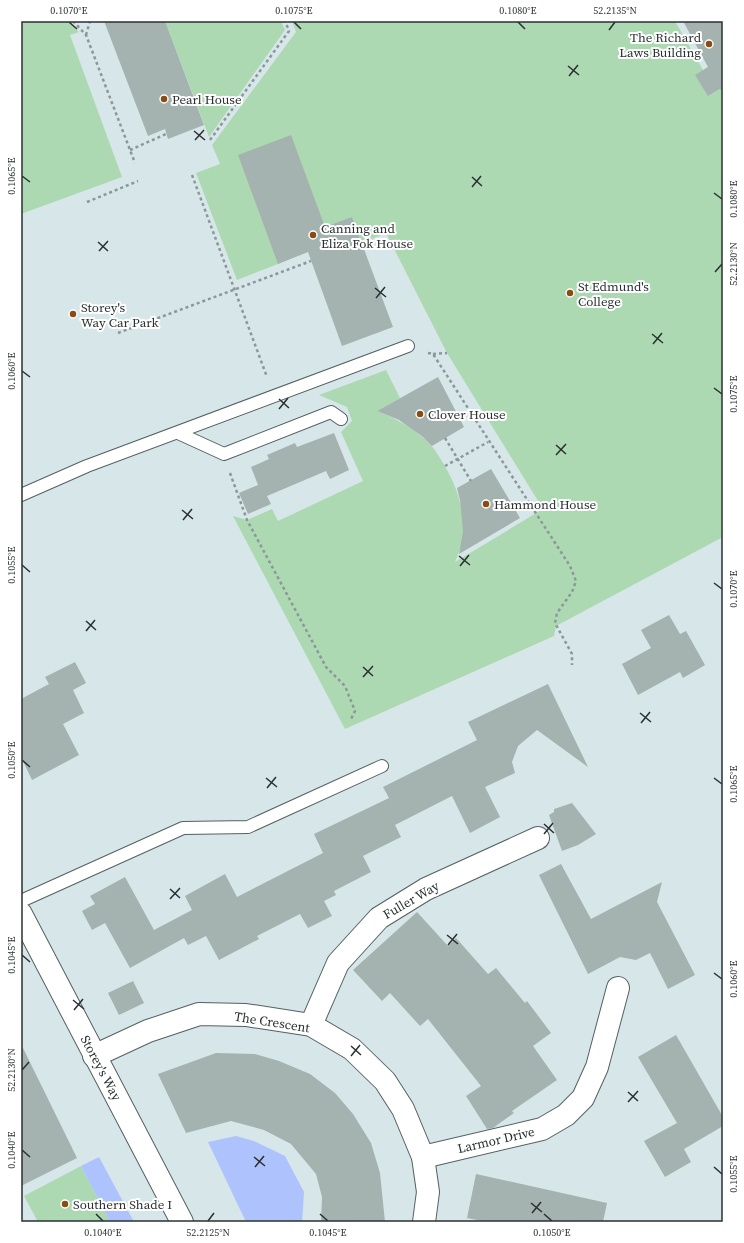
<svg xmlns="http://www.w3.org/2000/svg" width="744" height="1243" viewBox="0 0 744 1243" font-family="'Source Serif 4',serif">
<rect width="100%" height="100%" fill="#d7e6e9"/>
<g fill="#add9b2">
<polygon points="21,21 68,21 79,32 70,35 122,177 21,214"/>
<polygon points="165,21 281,21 285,30 209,137"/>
<path d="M292,21H675L703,70L708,96L720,89L723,94V537L556,626L554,636L345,729L233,516L247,520L272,509L278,521L363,481L341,432L352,421L347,407L319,395L386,370L400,398L377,411C394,418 408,425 422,437C430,442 435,450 440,458C460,489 472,527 455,562L543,509L447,353L386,233L362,243L352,218L278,264L237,280L196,173L220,164L212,145L296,32Z"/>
<polygon points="81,1166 110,1222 38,1222 24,1196"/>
</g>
<g fill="#aec3fd">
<polygon points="236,1136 254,1141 285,1156 304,1192 302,1222 246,1222 208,1142"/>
<polygon points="99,1157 134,1222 110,1222 81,1166"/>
</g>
<g fill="#a4b3af">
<polygon points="104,21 165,21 204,125 168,139 165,129 148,136"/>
<polygon points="683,21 723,21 723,94 720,89 708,96 695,75 708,67"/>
<polygon points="291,135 325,227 352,217 393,327 342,346 308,252 278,264 238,155"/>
<polygon points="438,377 464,427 432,446 423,437 399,420 377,411"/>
<polygon points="334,433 349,470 330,479 326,471 267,496 271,504 248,514 239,493 258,485 251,467 269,459 267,455 295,443 297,447"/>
<polygon points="491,469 520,518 459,554 463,531 460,500 457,488"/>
<polygon points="669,615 680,634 686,631 705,665 683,678 680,672 638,695 622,664 651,648 641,630"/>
<polygon points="75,662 86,683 73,690 84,713 63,724 79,755 32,780 21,757 21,699 49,684 45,677"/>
<polygon points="548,684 588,767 537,730 518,746 512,762 515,773 485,787 500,817 470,833 452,796 395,825 401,837 363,856 371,872 334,891 336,895 324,901 332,916 308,928 300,914 257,936 259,939 219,960 206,936 188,945 184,938 130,968 105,923 92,930 82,911 95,904 90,896 125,877 154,930 192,910 185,896 225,874 237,897 323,853 314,834 389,798 383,787 477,740 468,722"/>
<polygon points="572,803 596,834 578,845 562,851 549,815 554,812 554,809"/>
<polygon points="561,864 591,919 662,882 657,902 695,975 668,989 650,953 636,960 620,957 588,974 539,875"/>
<polygon points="417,912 448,946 456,938 488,974 496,968 525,1003 527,1001 551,1033 533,1046 557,1080 512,1111 514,1113 493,1128 487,1129 466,1096 481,1086 428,1019 420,1026 390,993 382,1001 353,970"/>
<polygon points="133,981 144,1003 119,1015 108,993"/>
<polygon points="676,1035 723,1117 723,1126 684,1149 691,1162 665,1177 644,1141 677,1123 638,1057"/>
<polygon points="21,1044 77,1158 21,1186"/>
<polygon points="216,1053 255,1054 279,1061 310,1074 335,1093 353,1114 371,1143 380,1173 385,1222 321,1222 322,1197 316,1174 291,1144 264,1130 231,1121 186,1133 158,1074"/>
<polygon points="476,1174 607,1203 603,1222 487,1222 467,1218"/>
</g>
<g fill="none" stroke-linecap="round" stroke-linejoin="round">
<defs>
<g id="lane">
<polyline points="178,433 224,454 331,412 341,419"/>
<polyline points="21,495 87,466 408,346"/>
<polyline points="21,901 183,828 248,827 382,766"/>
</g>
<g id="street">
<polyline points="21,914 182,1222"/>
<polyline points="311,1025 338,963 379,918 426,889 538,838"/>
<polyline points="94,1056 148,1031 199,1014 246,1015 311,1025 352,1049 385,1081 403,1109 423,1157 428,1192 424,1222"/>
<polyline points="423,1157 542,1129 566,1115 583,1098 597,1067 618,988"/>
</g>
</defs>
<use href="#lane" stroke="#536062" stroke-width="14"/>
<use href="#street" stroke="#536062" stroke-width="24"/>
<g stroke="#8c9799" stroke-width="2.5" stroke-dasharray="3 3" stroke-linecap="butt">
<polyline points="73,21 86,35 135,163"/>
<polyline points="86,35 90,21"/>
<polyline points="210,140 289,31 285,21"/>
<polyline points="130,150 166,134"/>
<polyline points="192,175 267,377"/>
<polyline points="87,202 138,181"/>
<polyline points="118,333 311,261"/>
<polyline points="428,353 433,354 570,566 576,581 572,592 557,613 555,623 572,654 572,665"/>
<polyline points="433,354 447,353"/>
<polyline points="445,438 471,481"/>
<polyline points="445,466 488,442"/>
<polyline points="230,473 247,520 326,667 345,686 355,711 350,721"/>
</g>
<use href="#lane" stroke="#fff" stroke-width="12"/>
<use href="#street" stroke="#fff" stroke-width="22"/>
</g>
<path fill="none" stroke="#2a3031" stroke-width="1.5" d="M69,22L77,29M294,22L301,29M518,22L525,29M609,30L615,22M568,66L579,75M569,76L578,65M194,131L205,140M195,140L204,130M22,176L30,182M472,177L482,186M472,187L481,176M714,193L722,199M98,242L108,251M99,251L108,241M715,272L722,264M375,288L386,297M376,298L385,287M652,334L663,343M653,344L662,333M22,371L30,377M714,388L722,394M279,399L289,408M279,409L288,398M556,445L566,454M556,455L566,444M182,510L193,519M183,520L192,509M459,556L470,565M22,565L30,572M460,566L469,555M714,583L722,589M86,621L96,630M86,631L95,620M363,667L373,676M363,677L373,666M640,713L651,722M641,723L650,712M22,760L30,767M266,778L277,787M714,778L722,784M267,788L276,777M544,824L554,833M544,834L553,823M170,889L180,898M170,899L180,888M447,935L458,944M448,945L457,934M22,955L30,962M714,973L722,979M73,1000L84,1009M74,1010L83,999M351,1046L361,1055M351,1056L360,1045M22,1070L29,1062M628,1092L638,1101M628,1102L638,1091M22,1150L30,1157M254,1157L265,1166M255,1167L264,1156M714,1167L722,1174M531,1203L542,1212M532,1213L541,1202M96,1214L103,1221M320,1214L328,1221M544,1214L552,1221M208,1221L214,1213"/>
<g fill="#8b4b13" stroke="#fff" stroke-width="1.5">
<circle cx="709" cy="44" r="4"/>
<circle cx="164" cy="99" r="4"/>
<circle cx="313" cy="235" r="4"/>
<circle cx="570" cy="293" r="4"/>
<circle cx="73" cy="314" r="4"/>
<circle cx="420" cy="414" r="4"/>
<circle cx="486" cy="504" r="4"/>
<circle cx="65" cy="1204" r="4"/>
</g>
<g text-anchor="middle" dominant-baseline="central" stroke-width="4" stroke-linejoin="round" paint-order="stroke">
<g font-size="13" fill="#2a3031" stroke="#fff" text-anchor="start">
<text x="701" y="37" text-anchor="end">The Richard<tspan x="701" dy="15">Laws Building</tspan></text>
<text x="172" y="99">Pearl House</text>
<text x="321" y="228">Canning and<tspan x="321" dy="15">Eliza Fok House</tspan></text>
<text x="578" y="286">St Edmund's<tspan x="578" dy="15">College</tspan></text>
<text x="81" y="307">Storey's<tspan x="81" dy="15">Way Car Park</tspan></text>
<text x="428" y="414">Clover House</text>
<text x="494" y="504">Hammond House</text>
<text x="73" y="1204">Southern Shade I</text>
</g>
<g font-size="13" fill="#2a3031" stroke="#fff">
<text transform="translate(411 900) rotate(-30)">Fuller Way</text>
<text transform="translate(272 1022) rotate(9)">The Crescent</text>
<text transform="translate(101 1068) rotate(62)">Storey's Way</text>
<text transform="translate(496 1140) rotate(-13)">Larmor Drive</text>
</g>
</g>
<rect width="744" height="1243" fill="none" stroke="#ffffff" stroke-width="44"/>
<rect x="22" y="22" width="700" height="1199" fill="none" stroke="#2a3031" stroke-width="1.5"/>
<g font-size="10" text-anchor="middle" fill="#2a3031">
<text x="69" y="14">0.1070°E</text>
<text x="294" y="14">0.1075°E</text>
<text x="518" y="14">0.1080°E</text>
<text x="615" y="14">52.2135°N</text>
<text transform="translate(11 176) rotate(-90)" y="4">0.1065°E</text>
<text transform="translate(733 199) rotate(-90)" y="4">0.1080°E</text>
<text transform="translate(733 264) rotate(-90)" y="4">52.2130°N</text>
<text transform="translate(11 371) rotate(-90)" y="4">0.1060°E</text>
<text transform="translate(733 394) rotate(-90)" y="4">0.1075°E</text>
<text transform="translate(11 565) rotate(-90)" y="4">0.1055°E</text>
<text transform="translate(733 589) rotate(-90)" y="4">0.1070°E</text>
<text transform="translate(11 760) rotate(-90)" y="4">0.1050°E</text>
<text transform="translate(733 784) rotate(-90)" y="4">0.1065°E</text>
<text transform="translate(11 955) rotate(-90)" y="4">0.1045°E</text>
<text transform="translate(733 979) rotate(-90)" y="4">0.1060°E</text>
<text transform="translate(11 1070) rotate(-90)" y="4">52.2130°N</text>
<text transform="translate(11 1150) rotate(-90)" y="4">0.1040°E</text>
<text transform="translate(733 1174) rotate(-90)" y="4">0.1055°E</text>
<text x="103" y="1236">0.1040°E</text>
<text x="208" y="1236">52.2125°N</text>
<text x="328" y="1236">0.1045°E</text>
<text x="552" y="1236">0.1050°E</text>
</g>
</svg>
